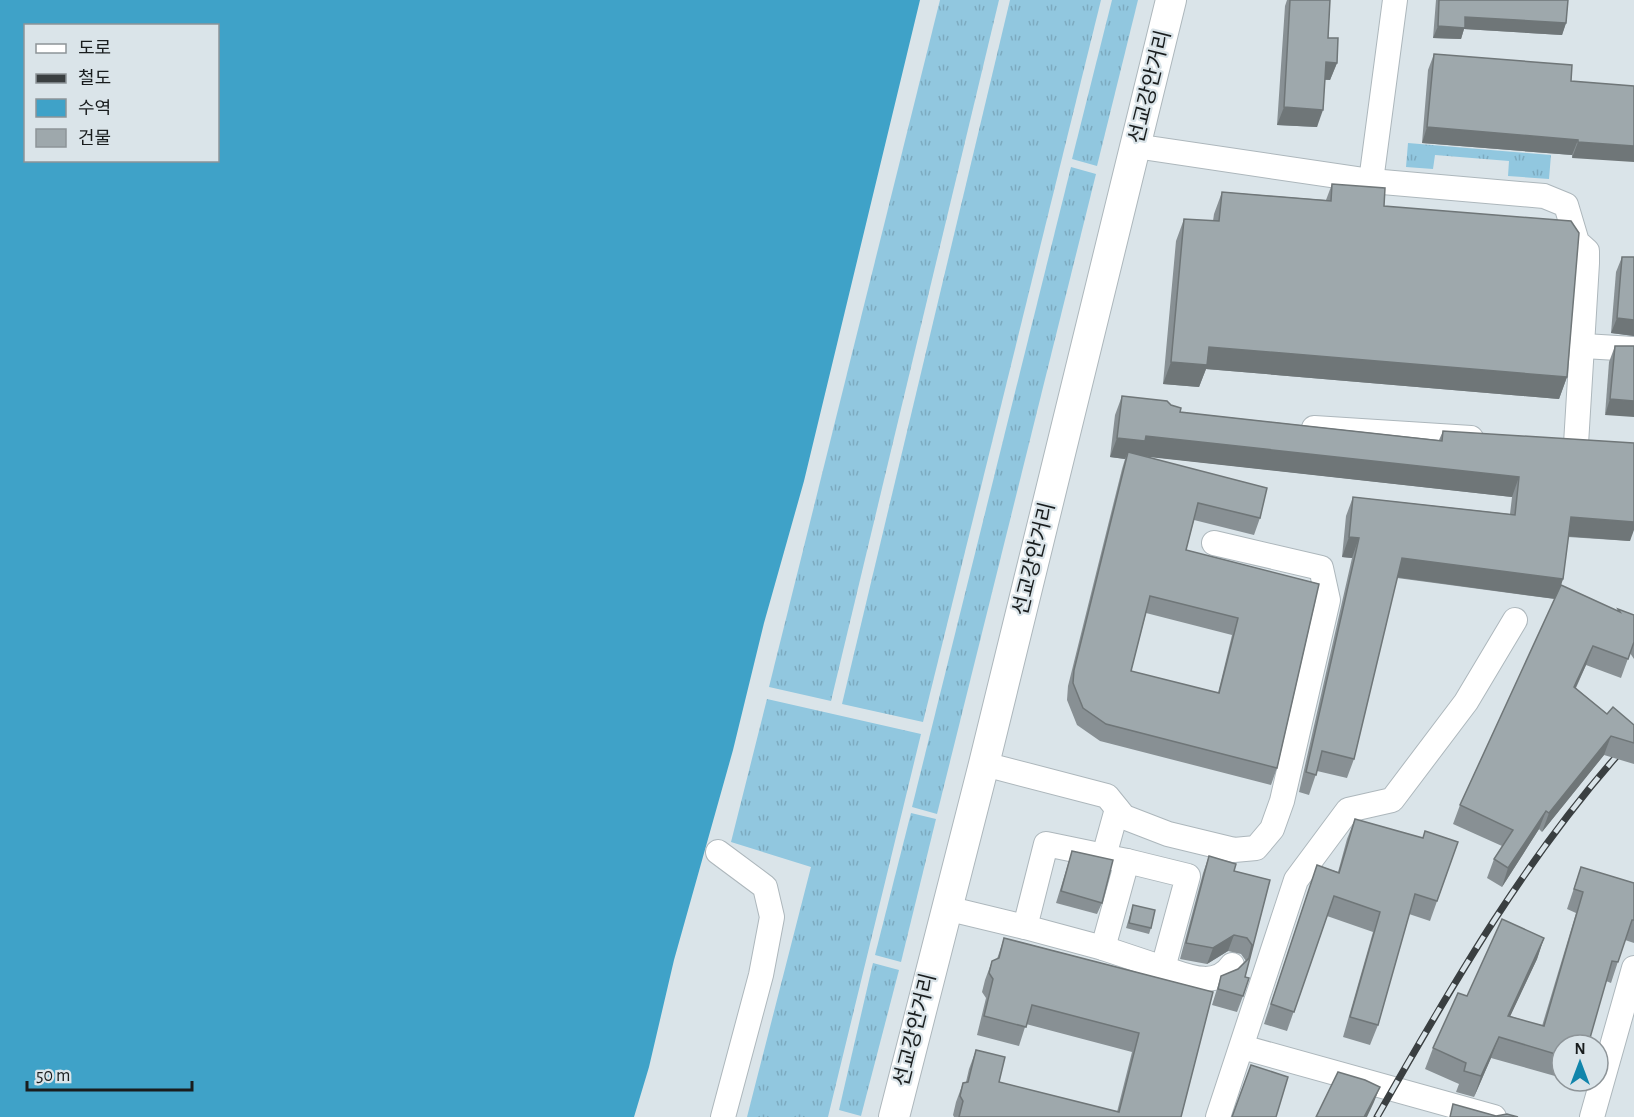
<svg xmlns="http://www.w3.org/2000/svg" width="1634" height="1117" viewBox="0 0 1634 1117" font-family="'Alegreya Sans','Noto Sans KR',sans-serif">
<defs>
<pattern id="grass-tufts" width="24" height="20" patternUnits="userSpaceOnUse" patternTransform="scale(1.5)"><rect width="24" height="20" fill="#91c7df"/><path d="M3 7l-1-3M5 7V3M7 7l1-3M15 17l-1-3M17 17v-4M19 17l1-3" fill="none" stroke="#7caabf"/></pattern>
</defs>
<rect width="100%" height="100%" fill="#dae4e9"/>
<g fill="url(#grass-tufts)">
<polygon points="940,0 999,0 831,701 769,687"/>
<polygon points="1010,0 1101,0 923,722 842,704"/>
<polygon points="1112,0 1138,0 1097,166 1072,159"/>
<polygon points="1408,143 1551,155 1549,179 1508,176 1509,161 1435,155 1433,169 1406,167"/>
<polygon points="1071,167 1096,174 937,814 912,807"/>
<polygon points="767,699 921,734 828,1117 747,1117 811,867 731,842"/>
<polygon points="911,813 936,819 901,962 875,955"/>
<polygon points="873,963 899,970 861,1116 839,1110"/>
</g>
<path fill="#3fa2c8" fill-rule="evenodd" d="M0,0H920L804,481L764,623L733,750L674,960L649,1067L634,1117H0ZM26,26H218V160H26Z"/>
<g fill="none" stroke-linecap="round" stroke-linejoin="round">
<defs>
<g id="minor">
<polyline points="1135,146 1371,181 1544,196 1566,205 1577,242 1587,251 1587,263 1576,444"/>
<polyline points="1371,181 1395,0"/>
<polyline points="1584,346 1634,349"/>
<polyline points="1314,428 1471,438"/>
<polyline points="984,764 1107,796 1124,817 1168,834 1234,850 1256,848 1272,829 1282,801 1328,600 1321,568 1214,543"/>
<polyline points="718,852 765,887 772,917 761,975 723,1117"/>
<polyline points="946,908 1025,927 1046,844 1104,856 1117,809"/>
<polyline points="1025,927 1103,948 1127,861 1112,858"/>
<polyline points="1103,948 1163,968 1188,876 1127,861"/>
<path d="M1163,968C1185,975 1215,990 1232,965"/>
<polyline points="1242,1047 1494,1117"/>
<polyline points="1218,1117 1296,880 1348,810 1392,800 1466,702 1515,620"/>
<polyline points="1592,1117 1634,968"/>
</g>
<polyline id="major" points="894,1117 984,764 1171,0"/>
</defs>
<use href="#minor" stroke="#adb7bc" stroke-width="26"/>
<use href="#major" stroke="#adb7bc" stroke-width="32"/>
<use href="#minor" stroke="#fff" stroke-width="24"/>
<use href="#major" stroke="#fff" stroke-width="30"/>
<defs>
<path id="rail" d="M1377,1117C1452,985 1530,849 1634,737"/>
</defs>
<use href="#rail" stroke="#3a3f41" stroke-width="7"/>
<use href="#rail" stroke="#dae4e9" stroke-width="4.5" stroke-dasharray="14" stroke-linecap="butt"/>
</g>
<g fill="#889094" fill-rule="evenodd">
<polygon points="1287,0 1330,0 1328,38 1337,63 1330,80 1325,80 1317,127 1277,125 1285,6"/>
<polygon points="1436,0 1568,0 1566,23 1562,35 1464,29 1461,39 1433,38"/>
<polygon points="1434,54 1571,81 1634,86 1572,158 1572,155 1422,143 1428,70"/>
<polygon points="1332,184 1384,206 1567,377 1559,399 1206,369 1199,387 1163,384 1176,241 1184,219 1213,221 1214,214 1222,192 1326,200"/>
<polygon points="1622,257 1634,336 1611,333 1616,272"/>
<polygon points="1615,346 1634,346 1605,415 1609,362"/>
<path d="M1122,396L1171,405L1180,412L1439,440L1443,431L1630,541L1568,537L1563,579L1561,585L1617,611L1618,609L1634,615V659L1630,653L1621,678L1586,665L1576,688L1607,714L1634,725V764L1604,755L1542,832L1539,829L1502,887L1487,878L1494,859L1502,846L1453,824L1460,805L1555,599L1397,578L1354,759L1347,778L1317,771L1309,795L1299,792L1352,558L1342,557L1346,516L1353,497L1510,514L1512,497L1144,456L1260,518L1254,535L1194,520L1186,550L1319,584L1277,768L1271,785L1100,741L1077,725L1067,700L1068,686L1122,469L1125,459L1110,457L1115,415ZM1146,613L1232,635L1218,693L1131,671Z"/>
<polygon points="1355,819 1423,838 1458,842 1430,921 1409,914 1378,1025 1370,1045 1343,1037 1373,932 1327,916 1287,1031 1264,1024 1317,865 1338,872 1347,839"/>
<polygon points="1072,851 1102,903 1097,914 1056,903"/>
<polygon points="1209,856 1234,871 1270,880 1245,977 1243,996 1237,1012 1212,1005 1221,976 1238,969 1246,961 1241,954 1228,951 1207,964 1180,959 1203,873"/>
<polygon points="1581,867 1634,883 1634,943 1625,940 1611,983 1606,981 1562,1045 1562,1078 1491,1058 1474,1097 1456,1092 1459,1084 1425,1069 1433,1048 1467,996 1544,938 1537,959 1510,1016 1542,1026 1576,913 1567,909"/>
<polygon points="1133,905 1151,928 1149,934 1126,928"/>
<polygon points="1004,938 1213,992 1181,1117 954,1117 953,1115 956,1102 963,1083 966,1082 969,1069 976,1050 999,1082 1117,1112 1132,1052 1026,1024 1019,1046 977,1035 986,998 982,992 985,980 992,961 997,959"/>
</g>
<g fill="#6f7678">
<polygon points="1465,17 1566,23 1562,35 1464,29 1461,39 1433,38 1438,26"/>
<polygon points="1326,62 1337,63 1330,80 1320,79"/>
<polygon points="1284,107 1323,110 1317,127 1277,125"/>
<polygon points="1427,127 1578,140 1572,155 1422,143"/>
<polygon points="1578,142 1634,146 1634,162 1572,158"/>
<polygon points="1617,318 1634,320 1634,336 1611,333"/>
<polygon points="1209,347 1567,377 1559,399 1206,369 1199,387 1163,384 1171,362"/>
<polygon points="1610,399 1634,401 1634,417 1605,415"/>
<polygon points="1146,436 1519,477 1512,497 1140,456 1128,452 1125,459 1110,457 1117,438"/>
<polygon points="1571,517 1634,522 1634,530 1630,541 1563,536"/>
<polygon points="1349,537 1359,538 1352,558 1342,557"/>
<polygon points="1402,558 1563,579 1556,599 1395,577"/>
<polygon points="1593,646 1586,665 1567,706 1574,687"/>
<polygon points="1611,736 1604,755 1542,832 1549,813"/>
<polygon points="1546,811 1539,829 1502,887 1508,868"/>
<polygon points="1234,935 1228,951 1207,964 1213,948"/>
<polygon points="1544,938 1537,959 1501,1036 1508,1016"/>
<polygon points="1499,1037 1491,1058 1474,1097 1481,1076"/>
<polygon points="1380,1087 1374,1102 1367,1117 1364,1117"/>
</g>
<g fill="#9ea8ac" stroke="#6f7678" stroke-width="1.5" fill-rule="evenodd">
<polygon points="1290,0 1330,0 1328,38 1338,38 1337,63 1326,62 1323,110 1284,107"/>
<polygon points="1439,0 1568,0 1566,23 1465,17 1465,28 1438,26"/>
<polygon points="1434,54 1572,65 1571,81 1634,86 1634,146 1578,142 1578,140 1427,127"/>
<polygon points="1332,184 1385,188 1384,206 1571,221 1579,233 1567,377 1209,347 1207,365 1171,362 1184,219 1219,221 1222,192 1331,201"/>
<polygon points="1622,257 1634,257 1634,320 1617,318"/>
<polygon points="1615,346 1634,346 1634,401 1610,399"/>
<polygon points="1122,396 1167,401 1171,405 1181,408 1180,412 1442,441 1443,431 1634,443 1634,522 1571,517 1563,579 1402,558 1354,759 1322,751 1316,775 1306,772 1359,538 1349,537 1353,497 1515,515 1519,477 1146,436 1145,441 1117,438"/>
<path d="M1128,452L1267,488L1260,518L1198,503L1186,550L1319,584L1277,768L1106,724L1083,708L1073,683L1074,670ZM1150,596L1238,618L1219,693L1131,671Z"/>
<polygon points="1561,585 1620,612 1618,609 1634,615 1634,642 1628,659 1593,646 1574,687 1607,714 1613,707 1634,725 1634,743 1611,736 1549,813 1546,811 1508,868 1494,859 1513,830 1460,805"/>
<polygon points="1355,819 1423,838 1425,831 1458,842 1437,901 1415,894 1378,1025 1350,1017 1380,912 1334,896 1294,1012 1271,1004 1317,865 1339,873"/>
<polygon points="1072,851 1113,860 1102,903 1061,891"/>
<polygon points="1209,856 1236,864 1234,871 1270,880 1245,977 1249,978 1243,996 1218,989 1221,976 1238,969 1249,958 1252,945 1247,938 1234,935 1213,948 1186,943"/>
<polygon points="1581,867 1634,883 1634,920 1632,920 1618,962 1612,961 1588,1045 1562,1045 1562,1056 1499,1037 1481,1076 1464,1071 1466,1063 1433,1048 1458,993 1467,996 1502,919 1544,938 1508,1016 1544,1026 1583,892 1574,889"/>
<polygon points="1133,905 1155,910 1151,928 1129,923"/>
<polygon points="1004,938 1213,992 1181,1117 959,1117 963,1101 960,1096 963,1083 968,1082 976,1050 1005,1057 999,1082 1119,1112 1139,1033 1032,1005 1026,1027 984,1016 993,979 989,973 992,961 999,958"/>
<polygon points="1251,1065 1288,1077 1276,1117 1232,1117"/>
<polygon points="1338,1072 1365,1080 1380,1087 1364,1117 1316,1117"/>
<polygon points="1453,1104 1496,1116 1507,1114 1518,1117 1450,1117"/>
</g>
<g text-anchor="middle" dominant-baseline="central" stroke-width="4.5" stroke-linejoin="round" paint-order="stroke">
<g font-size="21" fill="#191d1e" stroke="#dae4e9">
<text transform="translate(1150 87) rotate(-76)">선교강안거리</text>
<text transform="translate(1034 559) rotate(-76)">선교강안거리</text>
<text transform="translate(915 1030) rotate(-76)">선교강안거리</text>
</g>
</g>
<rect x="24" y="24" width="195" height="138" fill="#dae4e9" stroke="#8d9498" stroke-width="1.5"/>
<rect x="36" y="44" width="30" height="9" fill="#ffffff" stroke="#8d9498" stroke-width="1.5"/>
<text x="78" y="54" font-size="18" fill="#191d1e">도로</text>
<rect x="36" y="74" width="30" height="9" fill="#3a3f41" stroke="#8d9498" stroke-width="1.5"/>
<text x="78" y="84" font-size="18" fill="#191d1e">철도</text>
<rect x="36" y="99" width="30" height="18" fill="#3fa2c8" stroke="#8d9498" stroke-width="1.5"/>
<text x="78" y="114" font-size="18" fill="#191d1e">수역</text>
<rect x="36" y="129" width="30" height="18" fill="#9ea8ac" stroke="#8d9498" stroke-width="1.5"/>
<text x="78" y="144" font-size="18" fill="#191d1e">건물</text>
<g transform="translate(1580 1063)"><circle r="28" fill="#dae4e9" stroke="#8d9498" stroke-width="1.5"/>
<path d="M0-4.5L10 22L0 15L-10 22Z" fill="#1185ab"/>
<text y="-9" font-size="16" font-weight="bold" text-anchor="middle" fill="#191d1e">N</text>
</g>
<path d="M27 1081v9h165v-9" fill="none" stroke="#191d1e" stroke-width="3"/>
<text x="36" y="1081" font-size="18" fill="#191d1e" stroke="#dae4e9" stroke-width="4.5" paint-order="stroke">50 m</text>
</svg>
